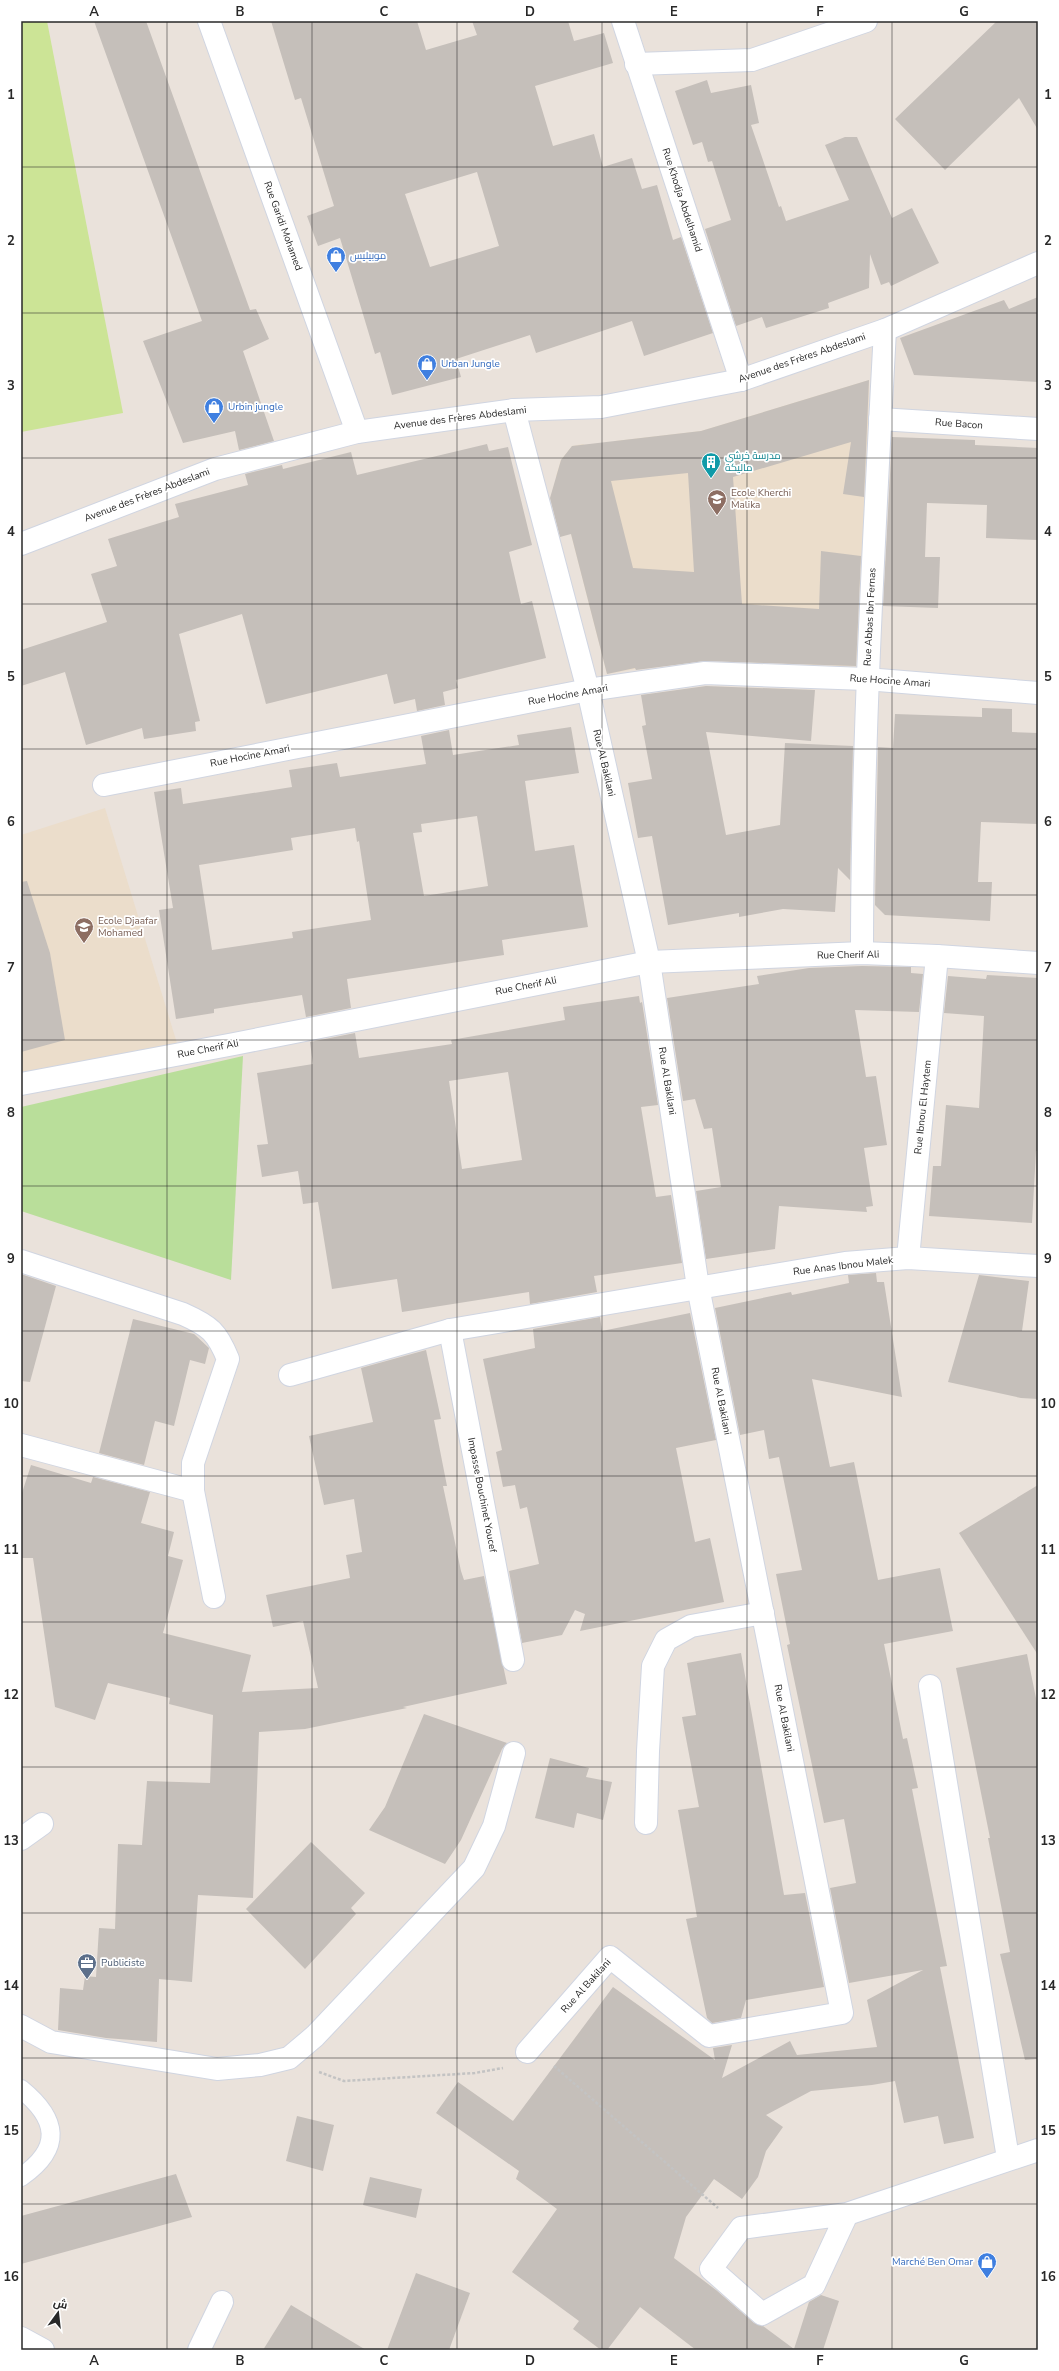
<svg xmlns="http://www.w3.org/2000/svg" width="1059" height="2371" viewBox="0 0 1059 2371" font-family="'Nunito Sans',Cairo,sans-serif">
<rect width="100%" height="100%" fill="#eae2db"/>
<g fill="#ebddcb">
<polygon points="869,380 866,557 856,669 708,656 607,674 556,476 561,460 572,446 583,444 605,457 615,441 701,431"/>
<polygon points="105,808 180,1053 21,1083 21,835"/>
</g>
<polygon fill="#b9de9a" points="243,1056 231,1280 21,1211 21,1107"/>
<polygon fill="#cce496" points="21,21 47,21 123,413 21,432"/>
<g fill="#c5bfba" fill-rule="evenodd">
<polygon points="94,21 146,21 250,310 256,309 269,339 243,351 274,441 239,450 235,431 183,443 143,341 202,321"/>
<path d="M271,21H417L426,50L477,35L472,21H568L574,41L604,33L613,63L535,86L553,146L594,134L603,167L632,158L642,189L657,185L673,240L681,237L713,333L644,356L632,321L536,353L530,335L456,359L461,377L392,395L380,352L375,354L340,238L318,246L307,216L334,206L301,98L295,100ZM477,172L499,246L430,267L405,194Z"/>
<polygon points="997,21 1038,21 1038,130 1019,98 945,170 895,119"/>
<polygon points="707,80 711,93 751,85 759,123 751,125 779,207 781,206 786,221 849,200 825,145 845,137 857,137 892,218 912,208 939,263 891,286 889,282 881,285 870,254 869,288 828,303 829,308 766,328 762,317 736,326 705,229 731,220 712,161 708,162 702,142 693,145 675,91"/>
<polygon points="1038,297 1038,382 914,375 900,338 1004,300 1009,309"/>
<path d="M869,380L864,497L843,494L851,442L733,477L742,604L819,609L821,551L861,556L856,666L705,661L636,670L635,668L607,674L571,534L560,537L550,498L561,460L572,446L701,431ZM688,473L694,572L633,568L611,481Z"/>
<polygon points="892,437 975,440 975,445 1038,448 1038,540 986,538 987,505 927,503 925,557 940,557 938,608 883,606"/>
<polygon points="487,444 489,451 508,447 532,545 509,552 521,604 532,601 546,658 456,680 458,688 443,692 445,705 417,711 415,699 394,704 387,674 266,704 242,614 179,634 200,721 195,722 196,731 144,739 142,728 86,745 65,672 21,686 21,650 107,622 91,574 117,566 108,539 179,517 175,504 248,485 245,474 282,465 283,469 351,452 357,475"/>
<polygon points="706,686 815,690 811,741 706,732 726,835 780,825 785,743 853,746 850,880 838,868 835,912 783,909 739,917 739,913 668,925 652,836 638,838 628,783 652,779 642,726 646,725 641,695"/>
<polygon points="982,708 1012,709 1012,732 1038,733 1038,824 981,822 978,882 992,882 990,921 885,915 875,905 878,747 893,748 895,714 982,717"/>
<path d="M571,727L579,773L525,781L535,851L574,845L588,927L502,940L504,955L347,979L351,1008L306,1017L302,995L214,1009V1013L176,1019L159,910L173,908L154,792L181,788L183,804L292,787L289,770L337,763L340,777L426,764L421,736L449,730L453,755L519,745L517,735ZM477,816L488,886L424,896L413,833L422,832L421,824ZM355,828L357,842L359,841L371,920L292,932L293,938L212,950L199,865L293,850L291,838Z"/>
<polygon points="27,881 50,953 65,1040 21,1052 21,882"/>
<polygon points="862,966 911,967 911,973 923,974 919,1012 855,1010 866,1077 876,1076 887,1145 864,1148 873,1206 866,1207 867,1212 779,1206 775,1249 706,1259 696,1191 721,1187 712,1128 704,1129 695,1099 683,1101 667,998 759,984 757,976 809,968"/>
<polygon points="987,975 1038,978 1038,1151 1036,1151 1032,1223 929,1216 933,1166 941,1166 946,1105 979,1108 984,1016 944,1013 948,976 986,979"/>
<path d="M639,996L640,1003L642,1002L658,1105L641,1107L656,1197L671,1195L682,1263L594,1276L597,1292L530,1304L529,1292L402,1312L397,1279L332,1289L318,1202L303,1204L298,1171L262,1177L257,1145L268,1144L257,1073L313,1064L310,1042L355,1033L359,1058L452,1044L451,1040L565,1020L563,1007ZM508,1072L522,1160L462,1169L449,1081Z"/>
<polygon points="876,1273 877,1282 884,1282 902,1397 812,1379 830,1467 854,1462 878,1580 940,1568 953,1631 884,1644 903,1739 907,1738 918,1788 912,1789 947,1966 940,1967 974,2138 944,2144 938,2116 904,2123 895,2081 872,2085 811,2091 766,2115 783,2127 766,2151 758,2177 742,2199 714,2179 686,2217 674,2258 716,2290 754,2323 763,2326 794,2349 809,2302 821,2295 839,2301 823,2350 696,2350 640,2307 607,2350 601,2350 573,2329 579,2321 512,2272 557,2209 516,2179 519,2171 436,2113 458,2082 513,2121 613,1987 715,2060 713,2048 732,2045 722,2078 790,2041 797,2055 877,2047 867,2000 923,1970 849,1983 830,1888 856,1883 844,1819 824,1823 787,1645 790,1644 776,1574 802,1570 779,1457 769,1459 764,1430 740,1435 715,1308 791,1292 792,1295 849,1283 848,1275"/>
<polygon points="21,1274 56,1286 30,1382 21,1381"/>
<polygon points="979,1275 1029,1281 1022,1331 1038,1331 1038,1399 1021,1398 948,1382"/>
<polygon points="690,1313 716,1440 676,1448 695,1542 710,1538 724,1602 580,1631 585,1614 575,1610 562,1635 522,1643 509,1571 539,1564 527,1507 520,1509 515,1485 503,1487 496,1452 502,1450 483,1359 535,1348 533,1329 600,1317 602,1331"/>
<polygon points="133,1319 194,1334 209,1348 205,1364 190,1360 174,1426 155,1421 144,1465 99,1453"/>
<polygon points="426,1350 441,1419 434,1420 447,1486 443,1486 461,1571 464,1580 484,1576 507,1684 403,1707 407,1708 305,1729 259,1732 253,1898 198,1895 192,1982 159,1979 157,2042 106,2038 58,2030 60,1988 83,1990 85,1976 96,1977 99,1928 115,1929 118,1844 142,1845 147,1781 210,1783 213,1715 169,1704 170,1698 108,1683 95,1720 55,1707 33,1558 21,1558 21,1496 31,1465 91,1483 93,1477 150,1492 141,1523 174,1532 168,1556 183,1560 163,1633 251,1655 242,1692 318,1688 303,1621 273,1627 266,1595 350,1578 346,1555 362,1552 354,1499 324,1505 309,1436 373,1422 361,1368"/>
<polygon points="1038,1485 1038,1655 959,1533"/>
<polygon points="741,1653 784,1895 805,1893 824,1987 746,2000 741,2018 712,2023 707,2018 686,1919 697,1917 678,1810 699,1807 682,1717 696,1715 687,1663"/>
<polygon points="1027,1654 1038,1708 1038,2059 1025,2060 1000,1954 1010,1952 988,1838 990,1838 956,1668"/>
<polygon points="424,1714 507,1743 502,1749 461,1840 445,1864 369,1830 385,1807"/>
<polygon points="550,1758 589,1768 586,1777 612,1782 603,1820 577,1813 574,1828 535,1818"/>
<polygon points="311,1842 365,1893 351,1908 356,1914 305,1969 246,1909"/>
<polygon points="297,2116 334,2125 323,2171 286,2161"/>
<polygon points="176,2174 192,2217 21,2264 21,2216"/>
<polygon points="370,2177 422,2189 416,2218 363,2205"/>
<polygon points="416,2273 470,2293 449,2350 387,2350"/>
<polygon points="291,2305 366,2350 263,2350"/>
</g>
<g fill="none" stroke-linecap="round" stroke-linejoin="round">
<defs>
<path id="service" d="M21,2089C58,2119 63,2148 21,2177"/>
<g id="minor">
<polyline points="623,21 741,380"/>
<polyline points="636,64 752,60 866,21"/>
<polyline points="514,410 588,690 649,962 698,1287 842,2013 709,2036 610,1957 527,2052"/>
<polyline points="880,419 1038,429"/>
<polyline points="104,785 588,690 705,673 866,679 1038,693"/>
<path d="M862,953C862,745 874,538 885,330"/>
<polyline points="21,1084 234,1044 649,962 862,953 937,956 1038,963"/>
<polyline points="908,1258 937,956"/>
<path d="M21,1261L183,1314C210,1326 217,1332 228,1359L193,1463V1491L214,1597"/>
<polyline points="450,1330 513,1660"/>
<polyline points="290,1375 450,1330 845,1263 908,1258 1038,1266"/>
<polyline points="21,1445 193,1491"/>
<polyline points="930,1686 1008,2158"/>
<polyline points="646,1823 648,1751 653,1666 666,1640 691,1626 763,1613"/>
<polyline points="21,1839 42,1824"/>
<polyline points="21,2026 51,2042 217,2069 260,2065 289,2058 315,2036 474,1868 494,1826 514,1753"/>
<polyline points="847,2214 814,2285 762,2314 711,2269 741,2228 847,2214 1038,2150"/>
<polyline points="21,2338 43,2350"/>
<polyline points="199,2350 222,2302"/>
</g>
<g id="secondary">
<polyline points="209,21 357,432"/>
<polyline points="21,544 215,469 357,432 514,410 601,407 741,380 885,330 1038,263"/>
</g>
</defs>
<use href="#service" stroke="#d0d5e1" stroke-width="20"/>
<use href="#minor" stroke="#d0d5e1" stroke-width="24"/>
<use href="#secondary" stroke="#d0d5e1" stroke-width="24"/>
<g stroke="#c3c3c3" stroke-width="2.5" stroke-dasharray="3 2" stroke-linecap="butt">
<polyline points="554,2066 718,2208"/>
<polyline points="319,2072 344,2081 475,2073 503,2068"/>
</g>
<use href="#service" stroke="#fff" stroke-width="18"/>
<use href="#minor" stroke="#fff" stroke-width="22"/>
<use href="#secondary" stroke="#fff" stroke-width="22"/>
</g>
<path fill="none" stroke="#282828" stroke-width="1" stroke-opacity="0.55" d="M167,21V2350M312,21V2350M457,21V2350M602,21V2350M747,21V2350M892,21V2350M21,167H1038M21,313H1038M21,458H1038M21,604H1038M21,749H1038M21,895H1038M21,1040H1038M21,1186H1038M21,1331H1038M21,1476H1038M21,1622H1038M21,1767H1038M21,1913H1038M21,2058H1038M21,2204H1038"/>
<defs>
<symbol id="shop-pin" viewBox="-11 -11 22 30"><path d="M0 17L-7.5 6A9.5 9.5 0 1 1 7.5 6Z" fill="#3f7fe0" stroke="#fff"/><path d="M-5-2.5h2.3a2.7 3.5 0 0 1 5.4 0H5L5.5 6h-11ZM-1.5-2.5h3a1.5 2.3 0 0 0-3 0Z" fill="#fff"/></symbol>
<symbol id="building-pin" viewBox="-11 -11 22 30"><path d="M0 17L-7.5 6A9.5 9.5 0 1 1 7.5 6Z" fill="#0f9aa8" stroke="#fff"/><path d="M-4-6H4V6H1V3H-1V6H-4ZM-2.5-4.3h1.7v1.8h-1.7ZM.8-4.3h1.7v1.8H.8ZM-2.5-1h1.7V.8h-1.7ZM.8-1h1.7V.8H.8Z" fill="#fff"/></symbol>
<symbol id="school-pin" viewBox="-11 -11 22 30"><path d="M0 17L-7.5 6A9.5 9.5 0 1 1 7.5 6Z" fill="#8d6e63" stroke="#fff"/><path d="M0-5L7-2L0 1L-7-2ZM-4 1L0 2.5L4 1V4Q0 6-4 4Z" fill="#fff"/></symbol>
<symbol id="office-pin" viewBox="-11 -11 22 30"><path d="M0 17L-7.5 6A9.5 9.5 0 1 1 7.5 6Z" fill="#5c6f8a" stroke="#fff"/><path d="M-6-3h4V-5.5h4V-3h4V5H-6ZM-1-4.5V-3h2v-1.5ZM-6 0V1H6V0Z" fill="#fff"/></symbol>
</defs>
<g fill-rule="evenodd">
<use href="#shop-pin" x="325" y="245" width="22" height="30"/>
<use href="#shop-pin" x="416" y="353" width="22" height="30"/>
<use href="#shop-pin" x="203" y="396" width="22" height="30"/>
<use href="#building-pin" x="700" y="451" width="22" height="30"/>
<use href="#school-pin" x="706" y="488" width="22" height="30"/>
<use href="#school-pin" x="73" y="916" width="22" height="30"/>
<use href="#office-pin" x="76" y="1952" width="22" height="30"/>
<use href="#shop-pin" x="976" y="2251" width="22" height="30"/>
</g>
<g text-anchor="middle" dominant-baseline="central" stroke-width="3.5" stroke-linejoin="round" paint-order="stroke">
<g font-size="10" fill="#282828" stroke="#fff">
<text transform="translate(682 200) rotate(72)">Rue Khodja Abdelhamid</text>
<text transform="translate(283 226) rotate(70)">Rue Garidi Mohamed</text>
<text transform="translate(802 358) rotate(-19)">Avenue des Frères Abdeslami</text>
<text transform="translate(460 418) rotate(-7)">Avenue des Frères Abdeslami</text>
<text transform="translate(959 424) rotate(4)">Rue Bacon</text>
<text transform="translate(147 495) rotate(-21)">Avenue des Frères Abdeslami</text>
<text transform="translate(870 617) rotate(-87)">Rue Abbas Ibn Fernas</text>
<text transform="translate(890 681) rotate(4)">Rue Hocine Amari</text>
<text transform="translate(568 695) rotate(-10)">Rue Hocine Amari</text>
<text transform="translate(250 756) rotate(-11)">Rue Hocine Amari</text>
<text transform="translate(604 763) rotate(77)">Rue Al Bakilani</text>
<text transform="translate(848 955) rotate(-1)">Rue Cherif Ali</text>
<text transform="translate(526 986) rotate(-11)">Rue Cherif Ali</text>
<text transform="translate(208 1049) rotate(-11)">Rue Cherif Ali</text>
<text transform="translate(667 1081) rotate(81)">Rue Al Bakilani</text>
<text transform="translate(923 1107) rotate(-84)">Rue Ibnou El Haytem</text>
<text transform="translate(843 1266) rotate(-7)">Rue Anas Ibnou Malek</text>
<text transform="translate(721 1401) rotate(79)">Rue Al Bakilani</text>
<text transform="translate(482 1495) rotate(79)">Impasse Bouchinet Youcef</text>
<text transform="translate(784 1718) rotate(79)">Rue Al Bakilani</text>
<text transform="translate(586 1986) rotate(-48)">Rue Al Bakilani</text>
</g>
<g font-size="10" fill="#366cbe" stroke="#fff" text-anchor="start">
<text x="350" y="256">موبيليس</text>
<text x="441" y="364">Urban Jungle</text>
<text x="228" y="407">Urbin jungle</text>
<text x="973" y="2262" text-anchor="end">Marché Ben Omar</text>
</g>
<g font-size="10" fill="#0d838f" stroke="#fff" text-anchor="start">
<text x="725" y="456">مدرسة خرشي<tspan x="725" dy="12">ماليكة</tspan></text>
</g>
<g font-size="10" fill="#785e54" stroke="#fff" text-anchor="start">
<text x="731" y="493">Ecole Kherchi<tspan x="731" dy="12">Malika</tspan></text>
<text x="98" y="921">Ecole Djaafar<tspan x="98" dy="12">Mohamed</tspan></text>
</g>
<g font-size="10" fill="#4e5e75" stroke="#fff" text-anchor="start">
<text x="101" y="1963">Publiciste</text>
</g>
</g>
<rect width="1059" height="2371" fill="none" stroke="#ffffff" stroke-width="44"/>
<g transform="translate(58 2313) rotate(15)" stroke="#ffffff" stroke-width="3" paint-order="stroke">
<path d="M0-3L7 15L0 10L-7 15Z" fill="#282828"/>
<text y="-6" font-size="11" font-weight="bold" text-anchor="middle" fill="#282828">ش</text>
</g>
<rect x="22" y="22" width="1015" height="2327" fill="none" stroke="#282828" stroke-width="1.5"/>
<g font-size="13" text-anchor="middle" font-weight="bold" fill="#282828">
<text x="94" y="16">A</text>
<text x="240" y="16">B</text>
<text x="384" y="16">C</text>
<text x="530" y="16">D</text>
<text x="674" y="16">E</text>
<text x="820" y="16">F</text>
<text x="964" y="16">G</text>
<text x="11" y="99">1</text>
<text x="1048" y="99">1</text>
<text x="11" y="245">2</text>
<text x="1048" y="245">2</text>
<text x="11" y="390">3</text>
<text x="1048" y="390">3</text>
<text x="11" y="536">4</text>
<text x="1048" y="536">4</text>
<text x="11" y="681">5</text>
<text x="1048" y="681">5</text>
<text x="11" y="826">6</text>
<text x="1048" y="826">6</text>
<text x="11" y="972">7</text>
<text x="1048" y="972">7</text>
<text x="11" y="1117">8</text>
<text x="1048" y="1117">8</text>
<text x="11" y="1263">9</text>
<text x="1048" y="1263">9</text>
<text x="11" y="1408">10</text>
<text x="1048" y="1408">10</text>
<text x="11" y="1554">11</text>
<text x="1048" y="1554">11</text>
<text x="11" y="1699">12</text>
<text x="1048" y="1699">12</text>
<text x="11" y="1845">13</text>
<text x="1048" y="1845">13</text>
<text x="11" y="1990">14</text>
<text x="1048" y="1990">14</text>
<text x="11" y="2135">15</text>
<text x="1048" y="2135">15</text>
<text x="11" y="2281">16</text>
<text x="1048" y="2281">16</text>
<text x="94" y="2365">A</text>
<text x="240" y="2365">B</text>
<text x="384" y="2365">C</text>
<text x="530" y="2365">D</text>
<text x="674" y="2365">E</text>
<text x="820" y="2365">F</text>
<text x="964" y="2365">G</text>
</g>
</svg>
